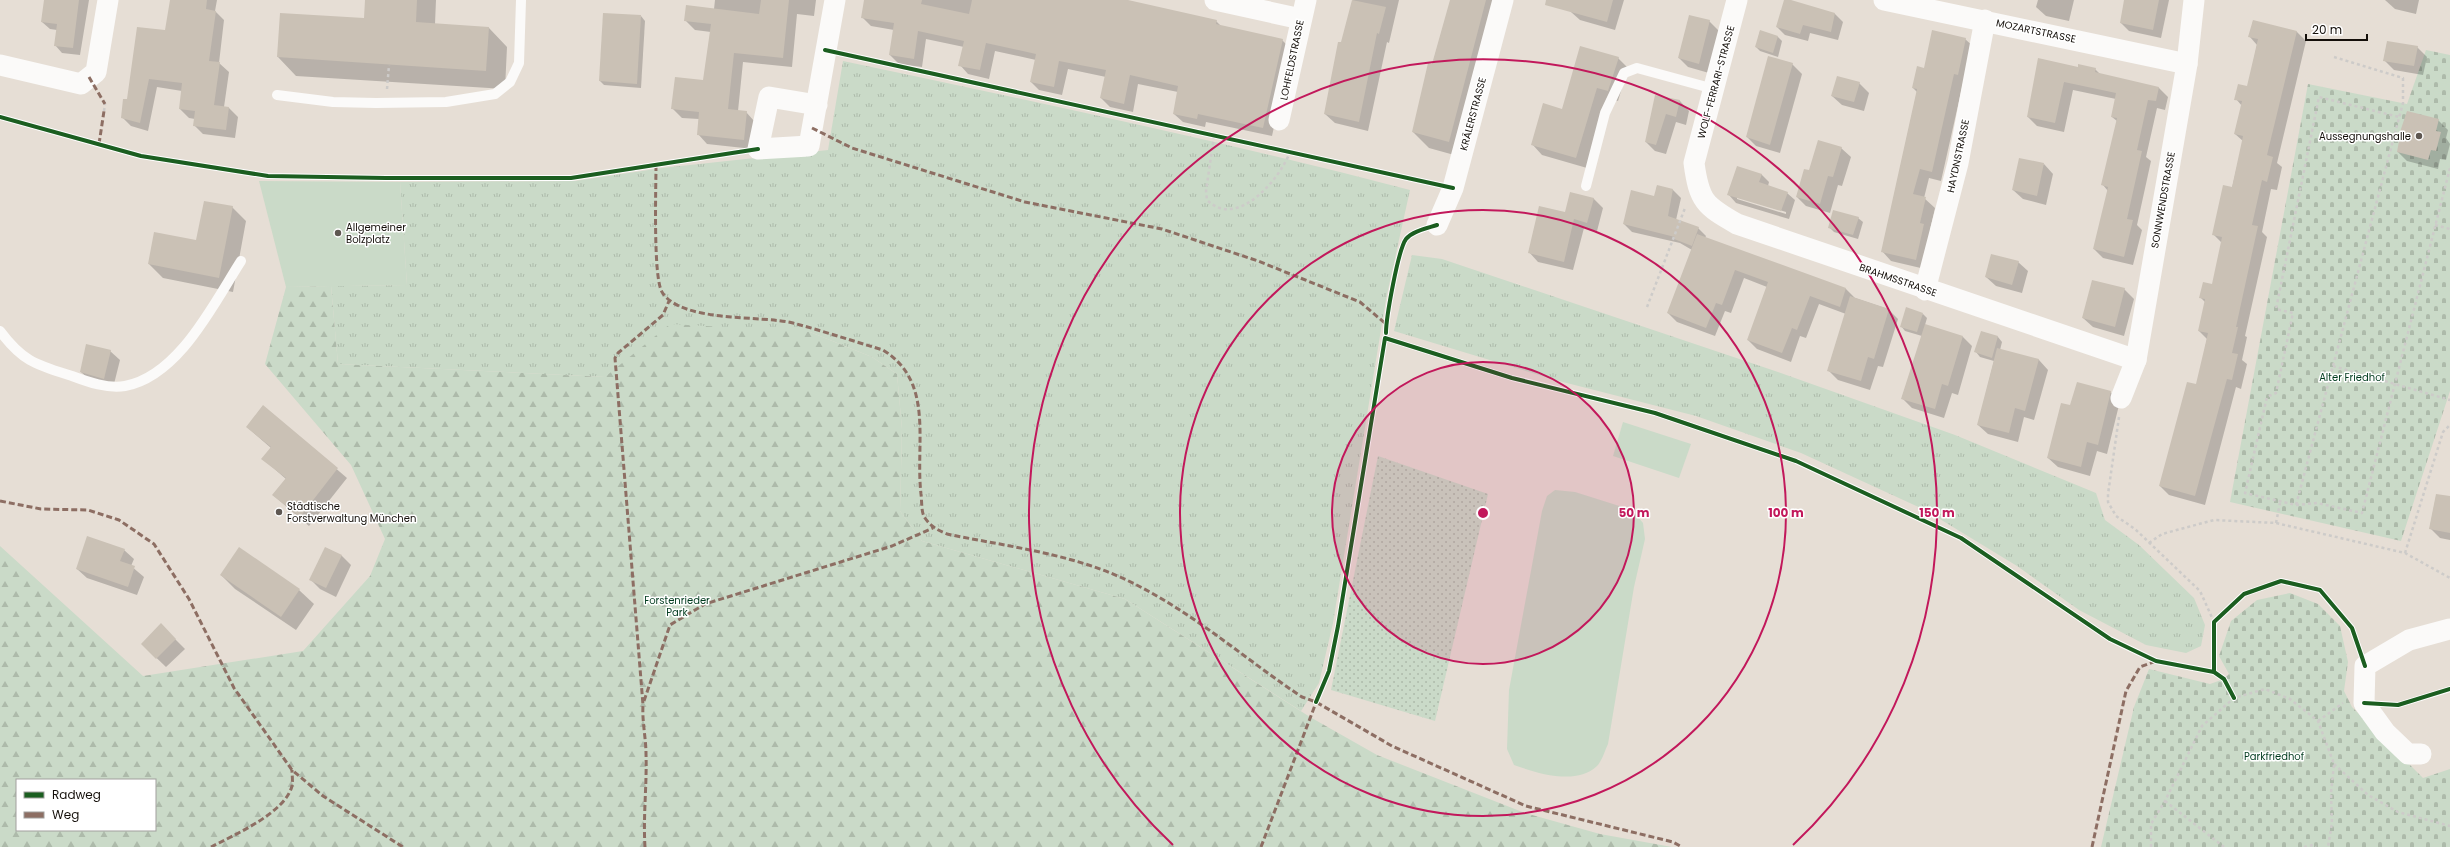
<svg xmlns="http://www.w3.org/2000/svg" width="2450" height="847" viewBox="0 0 2450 847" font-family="Poppins,sans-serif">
<defs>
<pattern id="grass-tufts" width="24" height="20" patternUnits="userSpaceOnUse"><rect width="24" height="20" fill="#cadac8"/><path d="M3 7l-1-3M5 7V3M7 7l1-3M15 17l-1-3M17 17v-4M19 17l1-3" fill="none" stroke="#adbaaa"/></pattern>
<pattern id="forest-firs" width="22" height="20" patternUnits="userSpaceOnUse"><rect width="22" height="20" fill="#cadac8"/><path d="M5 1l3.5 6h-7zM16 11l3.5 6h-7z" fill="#adbaaa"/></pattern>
<pattern id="cemetery-stones" width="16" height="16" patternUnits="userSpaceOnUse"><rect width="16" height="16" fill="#cadac8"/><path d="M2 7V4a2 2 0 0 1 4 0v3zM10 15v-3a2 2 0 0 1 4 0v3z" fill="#adbaaa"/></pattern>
<pattern id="park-dots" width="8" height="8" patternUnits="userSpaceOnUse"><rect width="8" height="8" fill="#cadac8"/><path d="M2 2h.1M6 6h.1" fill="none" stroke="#adbaaa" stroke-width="1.8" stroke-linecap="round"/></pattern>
</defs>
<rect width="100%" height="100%" fill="#e6ded5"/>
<g fill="url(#grass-tufts)">
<path d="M843,61C1033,101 1222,141 1410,190L1386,299L1333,623L1319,683L1301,711L1125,599L922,541L900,511L902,429L897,374L872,357L810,332L605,377L338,364L331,286L407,285L400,182L575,181L662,168L828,150Z"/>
<polygon points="1412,255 1442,259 1778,372 1955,435 2096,493 2105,520 2139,545 2194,598 2205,625 2201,646 2186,653 2146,645 2079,610 2017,566 1925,510 1801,453 1696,416 1559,381 1394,331"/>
</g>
<path fill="url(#forest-firs)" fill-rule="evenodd" d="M331,286L338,364L605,377L670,324L810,332L872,357L897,374L902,429L900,511L922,541L1125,599L1310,717L1377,755L1525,813L1600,834L1672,847H0V546L143,676L303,651L370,576L385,539L351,465L265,364L286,287ZM17,780H155V830H17Z"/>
<g fill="url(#cemetery-stones)">
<polygon points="2426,50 2450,55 2450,391 2401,541 2230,502 2308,84 2407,104"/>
<polygon points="2290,593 2318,604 2340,626 2348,662 2344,691 2352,707 2423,778 2450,769 2450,847 2101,847 2134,707 2149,669 2210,684 2224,679 2229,674 2219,656 2231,621 2257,600"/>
</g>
<polygon fill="url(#park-dots)" points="1378,456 1488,494 1435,721 1331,690"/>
<g fill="#cadac8">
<polygon points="259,181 400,182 407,285 286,287"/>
<polygon points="1623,422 1691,444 1679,478 1613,456"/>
<path d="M1555,490L1575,492L1632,510L1643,523L1645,539L1634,587L1608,744C1605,750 1602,761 1597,766C1576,786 1537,773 1514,765L1507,749L1509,690L1542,511L1547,496Z"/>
</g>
<g fill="#0003" fill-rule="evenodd">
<polygon points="45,0 89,0 80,55 62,53 55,45 57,30 50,29 42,22"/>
<polygon points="171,0 217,0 215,11 224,20 219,63 229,72 224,107 229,108 238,117 235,138 203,134 194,125 195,119 189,118 180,109 182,91 157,87 148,131 131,126 122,117 128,100 166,32"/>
<polygon points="366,0 436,0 435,24 489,28 507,47 505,89 296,76 278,57 281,14 365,19"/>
<polygon points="715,0 816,0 814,16 797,14 792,67 743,62 738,111 746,112 755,122 753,149 707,144 698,134 699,119 682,118 672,108 704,81 711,32 695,30 686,21 714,9"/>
<polygon points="865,0 1123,0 1216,21 1222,27 1282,40 1291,49 1272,136 1206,122 1205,127 1183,122 1174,114 1178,92 1138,84 1133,112 1110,107 1101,98 1106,77 1068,69 1062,95 1039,90 1031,82 1036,60 995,51 989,79 968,74 960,65 964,47 926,39 922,67 899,64 890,55 894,30 871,26 862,17"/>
<polygon points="1353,0 1399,0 1389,43 1387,42 1368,131 1335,123 1325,114"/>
<polygon points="1451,0 1508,0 1465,158 1429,148 1413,132"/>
<polygon points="1575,0 1624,0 1615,30 1580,20 1571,12"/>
<polygon points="1785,0 1835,14 1843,22 1838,40 1810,33 1808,41 1785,35 1777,27"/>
<polygon points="2038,0 2074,0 2069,21 2046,16 2036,7"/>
<polygon points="2126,0 2169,0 2161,38 2129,31 2121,23"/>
<polygon points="2385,0 2419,0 2416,14 2395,9"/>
<polygon points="641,16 645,21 641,88 604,85 600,81"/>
<polygon points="1709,21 1719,31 1709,73 1688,67 1679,58"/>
<polygon points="2253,21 2297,32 2306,41 2277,163 2282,167 2277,190 2271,189 2262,232 2267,237 2245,336 2247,337 2242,360 2247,364 2241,389 2236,387 2205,505 2169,495 2160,486 2197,386 2207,339 2199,331 2206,303 2200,297 2213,285 2222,243 2213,234 2232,188 2243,141 2235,134 2242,106 2236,99 2248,87 2257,45 2250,37"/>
<polygon points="1760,31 1778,37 1782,41 1778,57 1760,51 1756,47"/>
<polygon points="1965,39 1975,48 1963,83 1941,181 1929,178 1924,198 1935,208 1930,230 1933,234 1925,269 1891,261 1882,251 1917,92 1913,88"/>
<polygon points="2417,47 2427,57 2423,75 2394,70 2384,60"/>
<polygon points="1618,58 1628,68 1618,101 1607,98 1587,168 1542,155 1532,144 1563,110"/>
<polygon points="1792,64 1802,74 1780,153 1756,146 1747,137"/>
<polygon points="2078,68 2095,69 2101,75 2159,88 2168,97 2165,110 2157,108 2146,157 2151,161 2137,225 2142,230 2133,265 2103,258 2094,249 2108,191 2103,185 2117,121 2112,117 2116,99 2073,90 2064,132 2037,126 2028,117"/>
<polygon points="1859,83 1869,93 1864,111 1842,105 1832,96"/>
<polygon points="1656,96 1680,101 1689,111 1686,125 1676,122 1666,154 1655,151 1646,142"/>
<polygon points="2438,120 2448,130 2446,138 2450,144 2446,160 2440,159 2438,169 2407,161 2398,152"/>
<polygon points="1841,148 1851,157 1842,186 1838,185 1830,213 1806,206 1797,197 1809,171"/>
<polygon points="2044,164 2053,174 2046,205 2023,199 2013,190"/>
<path d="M1761,174L1769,182L1768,186L1787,193L1795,200L1789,219L1736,203L1729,195ZM1737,197L1786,212V214L1737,199Z"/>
<polygon points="1657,186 1673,190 1681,198 1676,220 1698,228 1706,236 1705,238 1846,289 1855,298 1888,309 1898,319 1883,367 1878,366 1870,390 1838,380 1828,370 1846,314 1819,304 1806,338 1800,336 1791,362 1757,349 1748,340 1767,287 1744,278 1731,313 1725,311 1715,336 1677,322 1668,313 1692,250 1680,243 1632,232 1624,224 1655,197"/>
<polygon points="1593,198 1603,208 1597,231 1584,228 1573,270 1538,262 1529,252 1566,213"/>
<polygon points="232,207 246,221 233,292 163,278 149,264 197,242"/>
<polygon points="1858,218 1863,222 1858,239 1834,232 1829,227"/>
<polygon points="2018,262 2028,271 2022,293 1996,286 1986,277"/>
<polygon points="2124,289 2134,299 2124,336 2093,327 2083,318"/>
<polygon points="1923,314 1927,318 1925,325 1963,337 1972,346 1958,395 1952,393 1944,418 1912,408 1902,398 1922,336 1905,331 1901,326"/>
<polygon points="1982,332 1998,337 2002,342 2000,350 2039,360 2048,370 2034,420 2024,417 2018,442 1988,434 1978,425 1994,361 1980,357 1976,352"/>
<polygon points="110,351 120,360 113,388 91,381 81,372"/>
<polygon points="2110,392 2120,401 2107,454 2097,451 2090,476 2058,467 2048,458"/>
<polygon points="263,406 347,478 309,526 273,495 286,479 263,459 271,448 247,427"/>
<polygon points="2450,498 2450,540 2440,538 2431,529"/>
<polygon points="326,548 342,556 351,565 336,597 320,589 311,580"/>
<polygon points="239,549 299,590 314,604 296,630 235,589 221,575"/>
<polygon points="124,550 134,559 131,566 144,577 137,595 87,578 77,569"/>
<polygon points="161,625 185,649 166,667 142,644"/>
</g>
<g fill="#cac1b5">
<polygon points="44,0 79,0 73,48 54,46 57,24 41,22"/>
<polygon points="170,0 207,0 206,9 216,11 209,61 220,62 214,105 229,107 226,130 193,126 195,111 179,109 182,83 149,79 140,123 121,118 123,99 127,99 137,27 165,30"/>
<polygon points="365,0 417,0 416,22 489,27 486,71 277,57 280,13 364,18"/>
<polygon points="761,0 789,0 783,58 734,53 728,109 747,111 744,140 697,135 699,112 671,109 675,77 703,80 711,24 684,21 686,5 759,14"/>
<polygon points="864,0 922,0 921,4 969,14 972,0 1128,0 1217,20 1216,24 1283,39 1263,128 1198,114 1197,119 1173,114 1178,86 1130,75 1124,104 1100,98 1106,70 1059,61 1054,87 1030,82 1036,54 986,43 980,70 958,66 964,41 918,31 914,59 889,55 894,23 861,18"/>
<polygon points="1352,0 1386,7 1379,34 1377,33 1359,122 1324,114 1338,42 1341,42"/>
<polygon points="1450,0 1486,0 1449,142 1412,132 1428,63 1432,64"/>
<polygon points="1546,0 1613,0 1607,22 1545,5"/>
<polygon points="1784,0 1791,0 1835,13 1831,32 1803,25 1800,34 1776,27"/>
<polygon points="2124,0 2159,0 2153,30 2120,23"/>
<polygon points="603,13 641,15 637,84 599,81"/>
<polygon points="1689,15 1710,20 1699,64 1678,58"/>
<polygon points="2253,20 2297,31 2267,155 2273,157 2267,182 2262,180 2252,225 2258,226 2236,327 2238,327 2232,353 2238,354 2232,380 2227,379 2195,496 2159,486 2187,382 2196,384 2208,333 2198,331 2205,299 2199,298 2203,282 2212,284 2222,237 2212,235 2223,185 2232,187 2243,136 2234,134 2242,101 2234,100 2238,84 2247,86 2258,39 2248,37"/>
<polygon points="1760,30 1778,36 1773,53 1755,47"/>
<polygon points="1932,30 1966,38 1958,75 1954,74 1932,172 1920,169 1913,194 1926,197 1920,223 1924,224 1916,260 1881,252 1917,89 1912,88 1917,66 1924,68"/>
<polygon points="2387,41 2418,46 2414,66 2383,61"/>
<polygon points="1580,46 1619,57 1608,91 1597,88 1576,158 1531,145 1543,103 1562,109"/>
<polygon points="1768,56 1793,63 1770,145 1746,137"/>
<polygon points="2038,58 2078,67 2078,64 2096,68 2095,72 2159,87 2156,101 2148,100 2137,150 2142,151 2127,219 2133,220 2124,257 2093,249 2108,187 2101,185 2117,118 2111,117 2116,93 2064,82 2055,123 2027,117"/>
<polygon points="1837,76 1860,82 1854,102 1831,96"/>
<polygon points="1655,95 1680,100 1676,117 1666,114 1656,145 1645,142"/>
<polygon points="2407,111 2439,119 2436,131 2441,132 2436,151 2431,150 2428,160 2397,152 2399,141 2397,141"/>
<polygon points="1818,140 1842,147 1833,177 1828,176 1820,204 1796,197 1804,169 1809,170"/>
<polygon points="2019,158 2044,163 2037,196 2012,190"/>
<polygon points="1737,166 1762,174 1759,182 1788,192 1781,211 1727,195"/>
<polygon points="1657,185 1673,189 1668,216 1699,227 1692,246 1674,239 1675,237 1623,224 1631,190 1654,196"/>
<polygon points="1570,192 1594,198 1587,223 1574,219 1564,262 1528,253 1539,206 1565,212"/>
<polygon points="204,201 233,206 219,278 148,264 154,232 196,240"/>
<polygon points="1833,210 1859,217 1853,235 1828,228"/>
<polygon points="1697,234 1846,288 1840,307 1810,296 1797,330 1792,328 1782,353 1747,340 1768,282 1735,270 1722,305 1716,303 1706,328 1667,313"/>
<polygon points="1991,254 2019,261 2012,285 1985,277"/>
<polygon points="2092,280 2125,288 2115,327 2082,318"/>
<polygon points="1850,296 1889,309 1874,359 1868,357 1861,381 1827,371"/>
<polygon points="1906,307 1923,313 1917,332 1900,327"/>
<polygon points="1925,324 1963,336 1948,386 1942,384 1935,409 1901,399"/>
<polygon points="1981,331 1998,336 1992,358 1974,352"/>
<polygon points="86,344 111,350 104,379 80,372"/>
<polygon points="1997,348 2039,359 2025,411 2015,408 2009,433 1977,425"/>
<polygon points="2077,382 2111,391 2098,445 2087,442 2081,467 2047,458 2061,403 2070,405"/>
<polygon points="263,405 338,468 300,517 272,495 286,478 261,459 271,447 246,427"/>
<polygon points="2436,494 2450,496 2450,533 2429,529"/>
<polygon points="87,536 125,549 120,561 135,566 128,587 76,569"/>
<polygon points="239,547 300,589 281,617 220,575"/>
<polygon points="325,547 342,555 326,588 309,580"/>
<polygon points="161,623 176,639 156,659 141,644"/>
</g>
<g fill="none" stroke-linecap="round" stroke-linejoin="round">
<g stroke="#cdcbc9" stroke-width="2.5" stroke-dasharray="3 3" stroke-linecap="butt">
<polyline points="2334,57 2403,78 2403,103 2296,505 2245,493 2267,397 2276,393 2293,313 2276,309 2319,97 2399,117"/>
<polyline points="387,89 389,65"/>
<polyline points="104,111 105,104"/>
<path d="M1214,136L1206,191L1207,200C1237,230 1280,179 1290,152"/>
<polyline points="2435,225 2450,229"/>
<polyline points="1647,307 1685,208"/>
<polyline points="1385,338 1386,333"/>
<polyline points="2333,366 2450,400"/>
<polyline points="2119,417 2108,494 2108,502 2116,516 2135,529 2200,591 2214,622"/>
<polyline points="2296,505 2317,503 2362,513 2450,168"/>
<polyline points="2276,523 2280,503"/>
<polyline points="2149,543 2162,534 2214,520 2276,523 2405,553 2450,578"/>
<polyline points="2405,553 2443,432 2450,425"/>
<polyline points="2318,721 2343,703"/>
<polyline points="2334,764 2368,795 2398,812 2450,826"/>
<polyline points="2165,801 2224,847"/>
<polyline points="2151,847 2151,824 2165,801 2202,726 2234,698 2265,689 2290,699 2318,721 2334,764 2331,793 2332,823 2328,847"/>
<polyline points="2304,847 2313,845 2316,847"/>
</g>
<g stroke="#fbfaf9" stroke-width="10">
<polyline points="277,95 333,102 376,103 446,102 495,94 510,82 519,63 521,0"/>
<polyline points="1586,186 1605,113 1624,73 1637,68 1714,89"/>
<path d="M0,331C23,362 37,365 72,376C88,382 108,389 125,386C179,376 214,303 241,261"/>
</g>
<g stroke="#fbfaf9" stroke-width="21">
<polyline points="1215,0 1301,19"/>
<path d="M1737,0L1694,163C1699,201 1705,206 1737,224L2136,360"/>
<polyline points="1884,0 2187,64"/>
<polyline points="0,65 81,84 96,72 108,0"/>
<polyline points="817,105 769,97 758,149 809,146 835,0"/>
<polyline points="1279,120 1306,0"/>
<polyline points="1437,225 1453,188 1503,0"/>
<polyline points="1925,290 1958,163 1985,20"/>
<polyline points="2121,398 2136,360 2187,64 2194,0"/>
<polyline points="2421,754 2408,754 2385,732 2364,703 2365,666 2409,640 2450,629"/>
</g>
<g stroke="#8d6e63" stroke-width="3" stroke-dasharray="6 3" stroke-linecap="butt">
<polyline points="89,77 105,104"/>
<polyline points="812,128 852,148 1025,202 1162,229 1258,261 1360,302 1386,324"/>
<polyline points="99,144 104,111"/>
<path d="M656,165C656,187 653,277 662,292C681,323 761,315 793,323C823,331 853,341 883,350C935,382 915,443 921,494C922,501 921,513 925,518C931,527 938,530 947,534C1005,546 1066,553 1120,577C1187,607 1242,657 1302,697L1316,702L1392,746L1526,806L1673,842L1682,847"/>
<polyline points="0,501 41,509 88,510 119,520 154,544 189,599 234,688 292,770 323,796 403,847"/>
<polyline points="644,701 670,625 705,604 892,546 933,528"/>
<path d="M211,847C234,835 285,813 292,786C293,781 292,775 292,770"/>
<path d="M645,847C643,816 647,785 646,754C646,738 642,722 643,705L615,358L618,353L663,315L669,301"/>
<polyline points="1261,847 1317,700"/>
<polyline points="2092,847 2126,691 2140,667 2156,661"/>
</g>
<defs>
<g id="cycleway">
<polyline points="825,50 1453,188"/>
<polyline points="0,117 141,156 268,176 386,178 571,178 758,149"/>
<path d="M1386,333C1386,318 1398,250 1406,239C1412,231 1428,228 1437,225"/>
<polyline points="2234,698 2224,679 2214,672 2214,622 2244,594 2281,581 2320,590 2352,628 2365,666"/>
<polyline points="1316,702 1329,671 1338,626 1385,338 1512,378 1655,413 1796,461 1961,538 2110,639 2156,661 2214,672"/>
<polyline points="2364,703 2398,705 2450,689"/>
</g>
</defs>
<use href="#cycleway" stroke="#fff" stroke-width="6"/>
<use href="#cycleway" stroke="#1b5e20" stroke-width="4"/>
</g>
<circle cx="1483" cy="513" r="151" fill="#c2185b" fill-opacity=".12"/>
<g fill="none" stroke="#c2185b" stroke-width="2">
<circle cx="1483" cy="513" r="151"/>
<circle cx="1483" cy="513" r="303"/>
<path d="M1173 845A454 454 0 1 1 1793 845"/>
</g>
<g fill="#5e5751" stroke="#fff" stroke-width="1.5">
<circle cx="2419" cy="136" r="4"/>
<circle cx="338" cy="233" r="4"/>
<circle cx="279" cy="512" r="4"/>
</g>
<g text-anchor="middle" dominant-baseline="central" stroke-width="3" stroke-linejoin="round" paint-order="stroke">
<g font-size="10" fill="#140f0a" stroke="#fff">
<text transform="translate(2036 31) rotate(12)">MOZARTSTRASSE</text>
<text transform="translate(1292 60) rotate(-78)">LOHFELDSTRASSE</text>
<text transform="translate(1716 82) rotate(-75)">WOLF-FERRARI-STRASSE</text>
<text transform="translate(1473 114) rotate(-75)">KRÄLERSTRASSE</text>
<text transform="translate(1958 156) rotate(-78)">HAYDNSTRASSE</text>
<text transform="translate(2163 200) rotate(-80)">SONNWENDSTRASSE</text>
<text transform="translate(1898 280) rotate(19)">BRAHMSSTRASSE</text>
</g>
<g font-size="10" fill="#140f0a" stroke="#fff" text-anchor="start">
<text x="2411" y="136" text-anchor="end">Aussegnungshalle</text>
<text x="346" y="227">Allgemeiner<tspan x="346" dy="12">Bolzplatz</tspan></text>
<text x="287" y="506">Städtische<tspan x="287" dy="12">Forstverwaltung München</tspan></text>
</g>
<g font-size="10" fill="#013b1e" stroke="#fff">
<text x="2352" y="377">Alter Friedhof</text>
<text x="677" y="600">Forstenrieder<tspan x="677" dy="12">Park</tspan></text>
<text x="2274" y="756">Parkfriedhof</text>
</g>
</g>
<circle cx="1483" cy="513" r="6" fill="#c2185b" stroke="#fff" stroke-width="2"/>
<g font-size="12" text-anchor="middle" font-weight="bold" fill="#c2185b" stroke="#fff" stroke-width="3" stroke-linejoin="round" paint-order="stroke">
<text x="1634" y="517">50 m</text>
<text x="1786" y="517">100 m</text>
<text x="1937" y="517">150 m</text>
</g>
<rect x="16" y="779" width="140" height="52" fill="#ffffff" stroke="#a19f9d"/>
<rect x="24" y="792" width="20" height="6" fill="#1b5e20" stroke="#a19f9d"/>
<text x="52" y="799" font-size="12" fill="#140f0a">Radweg</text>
<rect x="24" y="812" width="20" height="6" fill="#8d6e63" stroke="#a19f9d"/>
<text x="52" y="819" font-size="12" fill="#140f0a">Weg</text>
<path d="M2306 34v6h61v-6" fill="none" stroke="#140f0a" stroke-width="2"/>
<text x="2312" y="34" font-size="12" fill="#140f0a" stroke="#ffffff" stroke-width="3" paint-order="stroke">20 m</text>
</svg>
